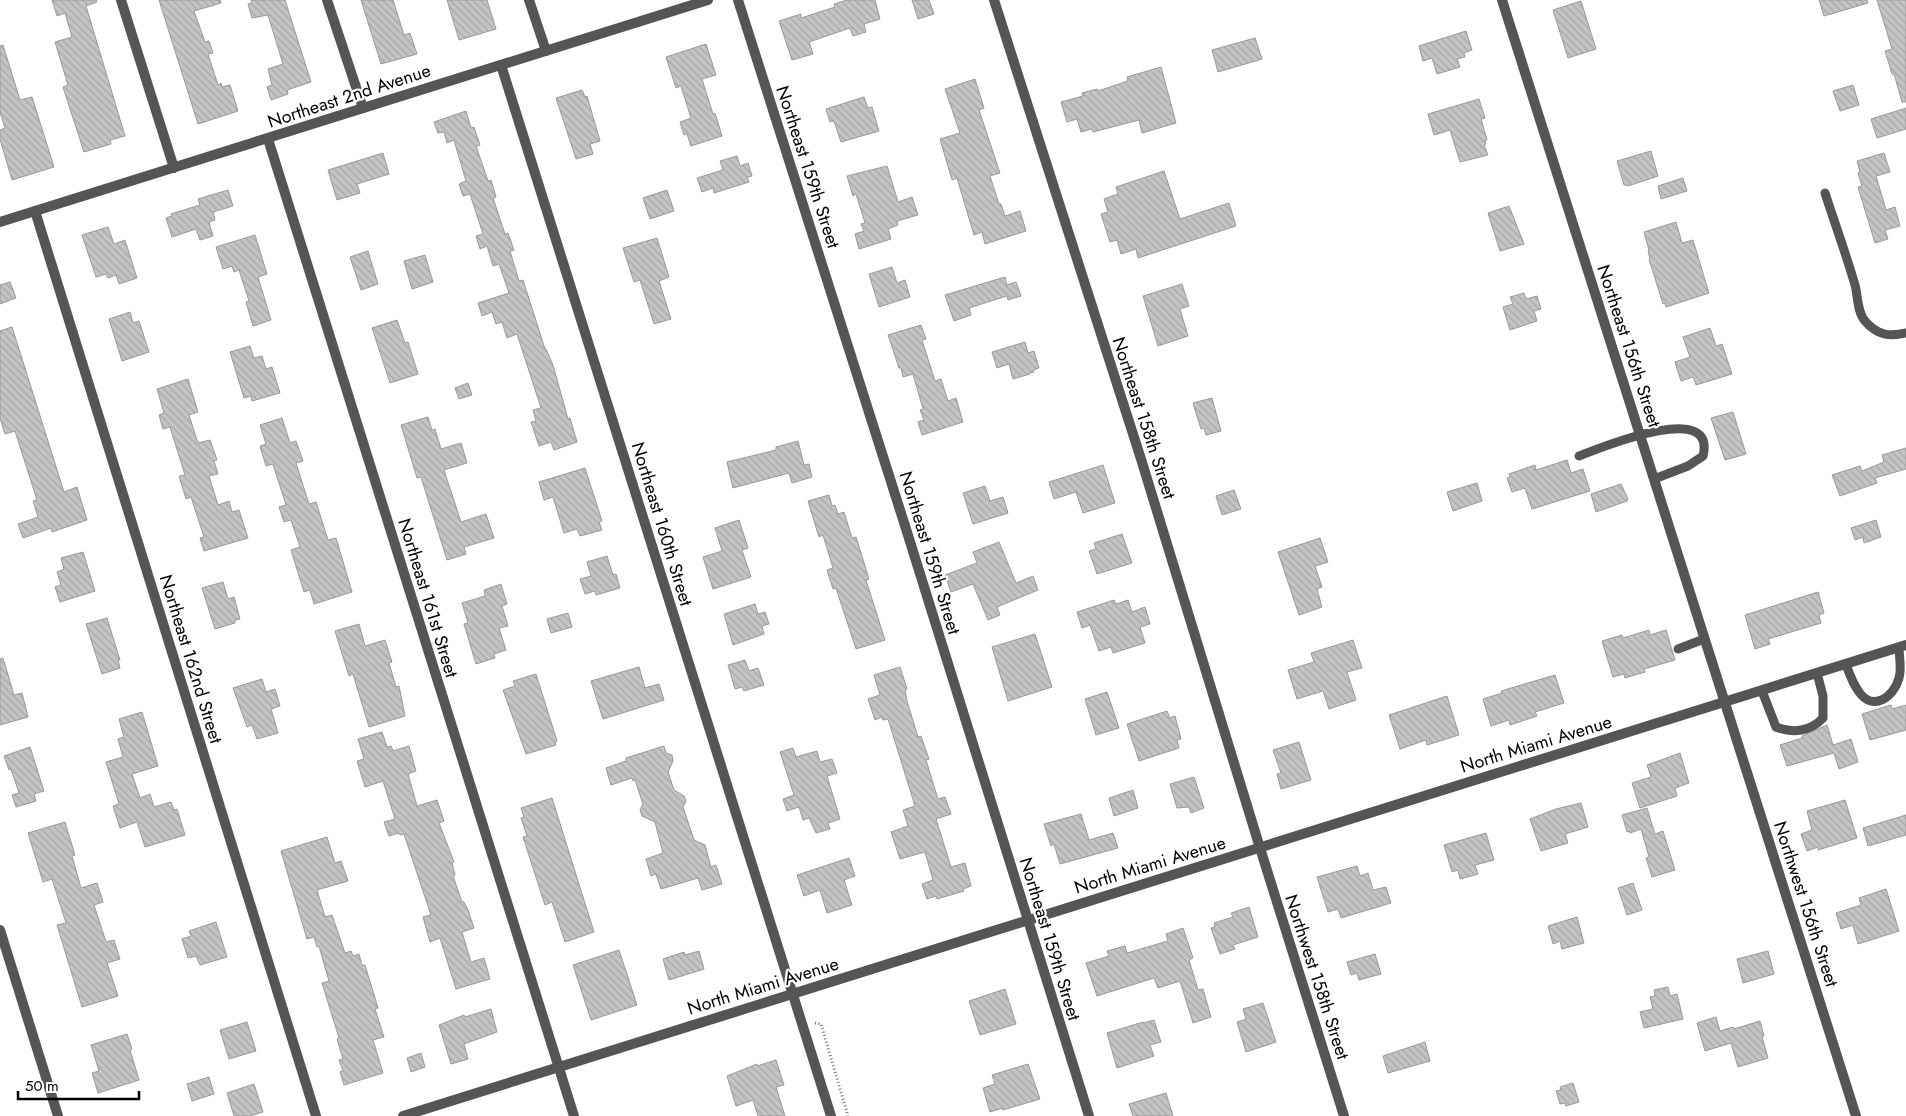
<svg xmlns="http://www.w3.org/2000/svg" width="1906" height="1116" viewBox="0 0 1906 1116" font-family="Jost,sans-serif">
<defs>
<pattern id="building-back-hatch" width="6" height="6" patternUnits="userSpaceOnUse" patternTransform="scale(1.25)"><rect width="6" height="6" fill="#c4c4c4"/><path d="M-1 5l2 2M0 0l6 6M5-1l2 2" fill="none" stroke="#a7a7a7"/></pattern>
</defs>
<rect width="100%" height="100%" fill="#fff"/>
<g fill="url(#building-back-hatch)" stroke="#999">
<polygon points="52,0 96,0 97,2 86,6 125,136 110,140 111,144 84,152 63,87 68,85 55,42 72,37 65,13 57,16"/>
<polygon points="159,0 220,0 221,3 194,11 205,42 209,41 213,53 208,54 218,85 221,83 222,87 230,85 238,111 198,124"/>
<polygon points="251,0 285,0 311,82 287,90 288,94 271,100 267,87 272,85 268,69 283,64 268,15 252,18 248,4 252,3"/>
<polygon points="361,0 393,0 404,35 410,33 417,54 381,64"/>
<polygon points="447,0 487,0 496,29 459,40"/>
<polygon points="847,0 875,0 880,19 864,24 866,32 853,36 850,28 809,42 813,54 792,60 779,21 801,14 801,18 835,7 834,4"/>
<polygon points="912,0 929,0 934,14 918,19"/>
<polygon points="1819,0 1867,0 1868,3 1824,16"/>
<polygon points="1877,0 1906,0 1906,102 1902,102 1894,74 1892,74 1885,51 1892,49"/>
<polygon points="1581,1 1596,49 1568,58 1553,10"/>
<polygon points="1466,31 1472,50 1464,53 1465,57 1457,59 1460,67 1437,74 1432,58 1423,61 1419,46"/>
<polygon points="1255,38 1262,59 1218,72 1212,50"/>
<polygon points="706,44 716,75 702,79 713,114 715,113 722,136 691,146 687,134 684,135 680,122 691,118 681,86 676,88 666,57"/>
<polygon points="3,45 20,100 32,97 54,167 12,180 0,139 0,130 5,128 0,112 0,46"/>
<polygon points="1161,67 1176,123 1142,133 1139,120 1093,132 1092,129 1081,132 1077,119 1067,122 1061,102 1083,96 1082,93 1097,89 1098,91 1128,81 1127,77"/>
<polygon points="975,79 984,108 979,110 1000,173 990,176 999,204 1001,204 1005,216 1020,211 1026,231 985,244 982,232 974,235 957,178 952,180 940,139 960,133 945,89"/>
<polygon points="1853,85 1859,105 1840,111 1833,91"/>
<polygon points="582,90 585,97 587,96 600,141 590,144 593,154 576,159 556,98"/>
<polygon points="864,97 868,108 872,107 879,131 841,142 834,121 830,122 826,109"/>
<polygon points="1479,99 1485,118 1481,119 1487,140 1485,140 1486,144 1484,145 1488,155 1460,162 1450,130 1434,135 1428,114"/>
<polygon points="1906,108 1906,129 1877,138 1871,119"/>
<polygon points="466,111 471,128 474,127 480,145 476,146 488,181 491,180 496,197 493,198 505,234 508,233 514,250 510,251 519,281 523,280 545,349 546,349 553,365 568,419 570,418 577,442 554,450 551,442 539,446 531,422 536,421 533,410 541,408 517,334 507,338 502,322 496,324 492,312 482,316 478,303 509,293 499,264 493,266 487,246 480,249 476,236 483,234 470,194 463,196 459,184 466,181 454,140 447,143 444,132 438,133 434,122"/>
<polygon points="1651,151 1658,176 1628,186 1628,185 1624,185 1617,161"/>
<polygon points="383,153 389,174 357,184 360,193 337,200 328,170"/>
<polygon points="1884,153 1890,172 1876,176 1886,210 1895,207 1900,226 1885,230 1888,239 1875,243 1858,187 1862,186 1858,173 1860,172 1857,161"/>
<polygon points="737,156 740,166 748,163 752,176 747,177 749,182 714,193 713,188 702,192 697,178 723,170 720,161"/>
<polygon points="887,166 898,202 912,197 918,215 897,221 898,225 888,229 891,239 859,249 855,234 864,231 861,224 865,223 856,194 853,196 847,176"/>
<polygon points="1164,171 1180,219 1229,203 1236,226 1138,258 1136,249 1121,254 1117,240 1110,242 1101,214 1108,212 1104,199 1118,194 1116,187"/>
<polygon points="1683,178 1687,191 1661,199 1658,186"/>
<polygon points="228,190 233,206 213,212 215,220 209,222 213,236 200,240 196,229 172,237 166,218 172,216 171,214 200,205 198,199"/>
<polygon points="667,190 674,211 650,219 643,198"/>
<polygon points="1509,206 1524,244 1500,251 1488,213"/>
<polygon points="1676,222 1682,243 1693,240 1709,293 1666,307 1665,303 1663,304 1649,259 1650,259 1648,250 1649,250 1644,232"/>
<polygon points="108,227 114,244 125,240 137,278 119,284 116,275 108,278 106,274 96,277 82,235"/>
<polygon points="255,235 267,274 258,277 271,320 253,326 246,302 249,301 239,270 234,272 232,266 223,269 216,247"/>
<polygon points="657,238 669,277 659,281 671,319 654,324 640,280 634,282 623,248"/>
<polygon points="368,251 378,284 361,290 350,257"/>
<polygon points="425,255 433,282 412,289 404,261"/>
<polygon points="892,267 897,283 905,280 910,297 879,307 869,274"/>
<polygon points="1005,277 1007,285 1016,282 1021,296 1008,300 1007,296 969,308 971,315 954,321 945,295"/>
<polygon points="10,282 16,298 0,304 0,285"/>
<polygon points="1182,284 1189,306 1180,309 1188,336 1158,346 1143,296"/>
<polygon points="1524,293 1526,299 1537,296 1541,309 1534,311 1537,321 1510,330 1503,307 1513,304 1510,297"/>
<polygon points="130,312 133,323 139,321 149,352 122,361 109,319"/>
<polygon points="397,320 405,343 408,342 418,374 390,383 372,328"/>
<polygon points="921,325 926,339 922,340 935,381 941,379 948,401 956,398 963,422 922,435 918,422 924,420 920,410 923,409 913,374 903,377 901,368 899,368 888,335"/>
<polygon points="12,327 64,492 77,487 87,520 52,532 51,528 23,538 18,524 38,517 33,501 37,500 15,431 5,434 0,418 0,331"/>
<polygon points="1710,328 1716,346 1722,344 1732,374 1696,385 1693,377 1681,381 1675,362 1690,357 1683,337"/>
<polygon points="1025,342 1028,353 1034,351 1039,368 1033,370 1034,372 1029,373 1030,374 1013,379 1009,364 997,368 992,352"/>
<polygon points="250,346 254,358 262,356 266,369 272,367 280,393 252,401 251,396 244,398 230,352"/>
<polygon points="188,379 198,412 189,415 198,443 210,440 217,460 214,461 218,474 209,476 218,505 229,501 232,512 239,510 248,538 204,551 200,538 204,537 191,497 186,499 179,476 185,475 170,427 163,429 159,415 164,413 157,389"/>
<polygon points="468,383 472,395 459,399 455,388"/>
<polygon points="1212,398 1221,431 1206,435 1204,428 1201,429 1193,403"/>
<polygon points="1733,412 1746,454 1725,460 1711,418"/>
<polygon points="428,417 432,430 435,429 441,449 461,443 467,463 444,470 461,522 486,514 494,538 464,547 466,554 447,560 421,477 417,478 401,425"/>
<polygon points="282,418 290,443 296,441 303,461 296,463 309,504 316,502 328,540 336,538 352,592 314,604 310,590 304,592 291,550 300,547 291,520 284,522 279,507 286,505 273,464 266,466 260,446 266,444 260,425"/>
<polygon points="798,441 804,465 809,464 812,477 792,483 789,473 733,488 727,462 776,450 776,447"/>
<polygon points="1906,448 1906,469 1875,478 1877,483 1840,496 1832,475 1860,466 1862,471 1884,462 1882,455"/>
<polygon points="1567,460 1571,473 1583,469 1590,491 1532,509 1525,488 1512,492 1507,478 1510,477 1509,474 1535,465 1536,470"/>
<polygon points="1103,465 1115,503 1083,513 1076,492 1054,499 1049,482"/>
<polygon points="585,468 602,521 599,522 602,530 580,536 577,529 564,533 553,497 544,500 539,482"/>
<polygon points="1477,483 1482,501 1453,511 1447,492"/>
<polygon points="1621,484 1628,499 1627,501 1596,512 1591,494"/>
<polygon points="985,486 990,501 1003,497 1008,513 973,524 963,493"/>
<polygon points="1234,490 1241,509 1222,515 1216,496"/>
<polygon points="829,495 832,506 835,505 838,514 844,512 852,538 856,537 869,579 866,580 885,640 856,649 836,588 833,589 827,570 833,568 823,535 819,537 808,501"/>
<polygon points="739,520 748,548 742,550 751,577 713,589 703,557 722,551 715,528"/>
<polygon points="1876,520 1881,537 1864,543 1863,537 1855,540 1851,528"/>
<polygon points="1122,534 1132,563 1097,574 1089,551 1096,549 1094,543"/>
<polygon points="1320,538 1328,562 1315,566 1322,587 1317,589 1322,607 1299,615 1278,552"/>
<polygon points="999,542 1016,583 1033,576 1038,590 997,607 1000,615 988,620 973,584 951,592 945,575 977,563 973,552"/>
<polygon points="83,552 95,591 60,602 55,587 61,585 57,572 64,569 61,558"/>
<polygon points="607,556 613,575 616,574 620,588 596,595 595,591 585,594 580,579 591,576 587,562"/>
<polygon points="223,582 228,599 234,597 240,619 235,620 235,623 215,629 202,588"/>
<polygon points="501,584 507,604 502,606 508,626 499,628 506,650 494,654 495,658 476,664 464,624 468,623 462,603 485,596 484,590"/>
<polygon points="1818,592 1824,613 1819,615 1821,623 1768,639 1770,644 1755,649 1745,615"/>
<polygon points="1114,600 1116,604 1128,600 1132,612 1145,607 1150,624 1140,627 1145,643 1113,653 1111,647 1099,651 1090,625 1082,628 1077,612"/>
<polygon points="755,604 758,614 765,612 769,624 762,626 764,634 733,645 724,614"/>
<polygon points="568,613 572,627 551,633 547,619"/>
<polygon points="107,618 120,660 118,660 120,668 102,674 86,624"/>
<polygon points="359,624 365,646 385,640 392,662 389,663 396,687 399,686 405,716 369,727 353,674 349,676 335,631"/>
<polygon points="1649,630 1650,635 1666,630 1675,660 1644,669 1645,672 1625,678 1624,674 1613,677 1602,641 1622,635 1623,638"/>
<polygon points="1035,634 1052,687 1008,701 992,647"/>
<polygon points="1353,640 1362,668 1347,672 1356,700 1329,709 1323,691 1297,699 1288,670 1314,662 1311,653"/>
<polygon points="3,658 14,695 22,693 28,717 0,725 0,659"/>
<polygon points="745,660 749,671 758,668 764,685 744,691 742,687 735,689 728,665"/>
<polygon points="639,667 645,688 659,684 664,700 603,719 591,681"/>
<polygon points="900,667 907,689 905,690 907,701 918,737 921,736 929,759 926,760 938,799 945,797 951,814 936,819 951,867 965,863 971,886 963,889 964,891 937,899 936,896 927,899 922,884 933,880 925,852 900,859 891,832 908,826 903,810 915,806 888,719 883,720 882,717 875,720 868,699 880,695 874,675"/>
<polygon points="536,674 557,741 555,742 556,745 526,754 503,690 515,686 513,681"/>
<polygon points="1555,675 1564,703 1535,712 1537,716 1510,725 1509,720 1491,726 1483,699 1502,693 1501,691"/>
<polygon points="262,679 266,692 275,689 280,706 271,709 278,733 257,739 252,725 247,727 233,688"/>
<polygon points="1107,692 1119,728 1096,735 1085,699"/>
<polygon points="1447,696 1459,735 1427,745 1426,740 1400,749 1389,715"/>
<polygon points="1891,705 1892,709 1906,705 1906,730 1870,740 1862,714"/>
<polygon points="1167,711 1170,718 1175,716 1181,739 1177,740 1179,748 1139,761 1127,724"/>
<polygon points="142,712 158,766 132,774 140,798 150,794 154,807 171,802 174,810 177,809 185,835 145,847 137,822 120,828 113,806 119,804 106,762 123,757 118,739 124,737 119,719"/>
<polygon points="1827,725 1833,745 1851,739 1858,762 1839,769 1834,753 1787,766 1780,745 1802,738 1802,736"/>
<polygon points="382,732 387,747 391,746 393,751 409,746 416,771 408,774 417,806 437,800 444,821 439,823 454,862 452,863 455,875 453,876 462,902 464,902 468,910 474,928 462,932 471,962 484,958 490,979 456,989 440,938 430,942 423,917 431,915 404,834 400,835 399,833 389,836 384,822 395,819 383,781 365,787 357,761 364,759 358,739"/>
<polygon points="1299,742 1311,780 1281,789 1277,774 1281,773 1273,750"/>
<polygon points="664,746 666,753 672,755 673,761 668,772 674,790 684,796 686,801 683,807 694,840 705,845 711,867 716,865 722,884 702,890 698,878 661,889 656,874 651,876 646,859 663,853 655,822 642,816 640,810 643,804 635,780 633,781 632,778 611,785 606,768 626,761 626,758"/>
<polygon points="30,747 44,791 34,794 36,801 16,807 12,795 19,793 11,769 9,770 4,756"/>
<polygon points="793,748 796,757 817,751 820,762 832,759 837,773 827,776 840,819 828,823 830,829 816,833 809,818 803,820 799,807 787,811 783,799 794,795 780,752"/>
<polygon points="1680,753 1689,783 1675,788 1677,796 1640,808 1632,783 1651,777 1647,765"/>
<polygon points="1194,777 1204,808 1191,813 1189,807 1177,808 1170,784"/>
<polygon points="1133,790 1138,808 1114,816 1109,798"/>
<polygon points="552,798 594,932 565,942 552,902 545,905 523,837 527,836 521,818 524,817 521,808"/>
<polygon points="1845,800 1857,838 1818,850 1818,847 1807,851 1801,834 1812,830 1807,811"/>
<polygon points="1581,803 1588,827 1565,834 1568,843 1541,851 1530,819 1556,809"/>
<polygon points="1647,808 1655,834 1663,831 1675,870 1652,877 1646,858 1649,857 1641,829 1630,833 1630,831 1627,832 1622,815"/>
<polygon points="1081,814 1089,840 1113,833 1118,848 1060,864 1054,844 1051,846 1044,824"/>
<polygon points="1906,815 1906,835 1868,846 1863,828"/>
<polygon points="65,822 75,855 72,856 81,888 97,883 103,902 94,905 106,942 114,940 120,959 107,963 118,996 82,1007 57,925 66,923 52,879 43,882 28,833"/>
<polygon points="1486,833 1494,860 1475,865 1478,874 1460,879 1458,870 1452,872 1444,845"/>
<polygon points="327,837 335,863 341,861 348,881 317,890 325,917 332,915 345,953 351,951 353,956 359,954 362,965 365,965 378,1008 375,1009 384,1037 373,1040 383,1073 344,1085 340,1072 343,1071 339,1060 343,1059 337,1039 339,1038 322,983 329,981 319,946 317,947 314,937 307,939 281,851"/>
<polygon points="849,858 855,876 844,880 852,905 827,913 820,890 804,896 797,875"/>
<polygon points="1357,866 1360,876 1368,873 1373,890 1386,887 1391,903 1341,918 1338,909 1328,912 1317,877"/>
<polygon points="1633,883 1642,910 1627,915 1618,888"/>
<polygon points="1886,889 1899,931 1858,944 1853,925 1841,929 1836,913 1861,905 1859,898"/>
<polygon points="1249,907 1258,937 1233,945 1235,949 1220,954 1211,928 1215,927 1214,923 1233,917 1231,913"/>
<polygon points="1577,917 1584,943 1562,949 1560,941 1553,944 1548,926"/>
<polygon points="216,922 227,957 200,965 196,956 188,958 182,939 191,936 189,931"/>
<polygon points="1183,928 1193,958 1189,960 1198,990 1203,989 1211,1017 1193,1023 1180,981 1158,988 1154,978 1097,996 1086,963 1109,956 1107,951 1125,946 1127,953 1168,941 1166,934"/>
<polygon points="619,950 637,1005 591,1020 573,965"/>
<polygon points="699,951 704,969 669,980 663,959 684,952 685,955"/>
<polygon points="1768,951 1774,974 1743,983 1737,959"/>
<polygon points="1375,954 1381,974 1359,980 1357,973 1351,975 1347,962"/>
<polygon points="1668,987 1670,996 1677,994 1683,1019 1644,1028 1640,1012 1653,1009 1650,997 1655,996 1654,990"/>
<polygon points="1005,989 1016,1024 980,1035 969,1001"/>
<polygon points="1263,1003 1276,1042 1246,1052 1237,1022 1246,1019 1243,1009"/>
<polygon points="491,1009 497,1032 464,1044 468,1059 451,1064 439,1025 464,1015 465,1017"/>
<polygon points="1716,1017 1720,1031 1733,1027 1734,1029 1760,1021 1764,1036 1762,1037 1768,1058 1738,1067 1731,1043 1705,1051 1697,1023"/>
<polygon points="1154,1020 1161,1042 1150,1045 1154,1056 1117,1068 1107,1033 1143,1022 1143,1023"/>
<polygon points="247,1022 256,1051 229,1059 220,1030"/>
<polygon points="127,1034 132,1049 130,1050 139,1080 98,1093 92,1073 99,1071 91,1045"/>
<polygon points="1425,1042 1430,1061 1388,1073 1383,1056"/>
<polygon points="421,1053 425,1067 411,1072 407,1058"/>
<polygon points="776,1060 784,1085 776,1087 785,1116 758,1116 753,1100 736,1106 727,1076 757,1064 757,1066"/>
<polygon points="1028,1064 1040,1099 1003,1110 1003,1108 990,1112 983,1088 995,1084 992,1075"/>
<polygon points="209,1077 214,1094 192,1101 187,1084"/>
<polygon points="1573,1083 1579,1102 1566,1106 1565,1103 1560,1104 1556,1091 1561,1090 1560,1087"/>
<polygon points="254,1084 263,1112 250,1116 234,1116 227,1093"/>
<polygon points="1166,1093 1173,1116 1133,1116 1129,1104"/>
</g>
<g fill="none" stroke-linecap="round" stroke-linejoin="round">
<polyline stroke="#777" stroke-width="3" stroke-dasharray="1 2.5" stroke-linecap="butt" points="815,1023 821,1024 848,1116"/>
<g stroke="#555" stroke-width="9">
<path d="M1825,193C1835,224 1846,254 1855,285C1858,296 1857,312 1865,321C1877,335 1889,337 1906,333"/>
<path d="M1579,456C1600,448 1717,399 1703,456L1688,466L1654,479"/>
<polyline points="1678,649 1704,639"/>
<path d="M1846,664C1849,673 1853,684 1859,692C1873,712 1894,697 1899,678C1902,669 1899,657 1899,647"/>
<path d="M1762,691L1776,727C1793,734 1811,731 1823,718V696L1817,673"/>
</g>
<g stroke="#555" stroke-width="10">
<polyline points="121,0 174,168"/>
<polyline points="327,0 363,108"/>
<polyline points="529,0 546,51"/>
<polyline points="994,0 1141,459 1260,848 1344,1116"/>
<polyline points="1502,0 1856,1116"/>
<polyline points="501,65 831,1116"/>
<polyline points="268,139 574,1116"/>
<polyline points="35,211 316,1116"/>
<polyline points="0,930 58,1116"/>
</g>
<g stroke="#555" stroke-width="10">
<polyline points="738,0 907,532 1089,1116"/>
<polyline points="0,222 708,0"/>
<polyline points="403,1116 1906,645"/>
</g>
</g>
<g text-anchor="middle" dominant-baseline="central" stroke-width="4.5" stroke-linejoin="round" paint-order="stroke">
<g font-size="18" fill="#000" stroke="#fff">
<text transform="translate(349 96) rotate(-18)">Northeast 2nd Avenue</text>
<text transform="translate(808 167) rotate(72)">Northeast 159th Street</text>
<text transform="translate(1629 346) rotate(72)">Northeast 156th Street</text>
<text transform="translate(1144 418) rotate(72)">Northeast 158th Street</text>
<text transform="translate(662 524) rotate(73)">Northeast 160th Street</text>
<text transform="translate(930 553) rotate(73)">Northeast 159th Street</text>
<text transform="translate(428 598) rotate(73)">Northeast 161st Street</text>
<text transform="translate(191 659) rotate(73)">Northeast 162nd Street</text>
<text transform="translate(1536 744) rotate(-17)">North Miami Avenue</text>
<text transform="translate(1150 865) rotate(-17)">North Miami Avenue</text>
<text transform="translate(1806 904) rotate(72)">Northwest 156th Street</text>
<text transform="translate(1050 939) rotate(73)">Northeast 159th Street</text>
<text transform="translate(1317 977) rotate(72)">Northwest 158th Street</text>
<text transform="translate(763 986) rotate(-17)">North Miami Avenue</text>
</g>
</g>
<path d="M18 1091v8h121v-8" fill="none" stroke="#000000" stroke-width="2.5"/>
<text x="25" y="1091" font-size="15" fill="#000000" stroke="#ffffff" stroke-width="4" paint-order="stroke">50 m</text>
</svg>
